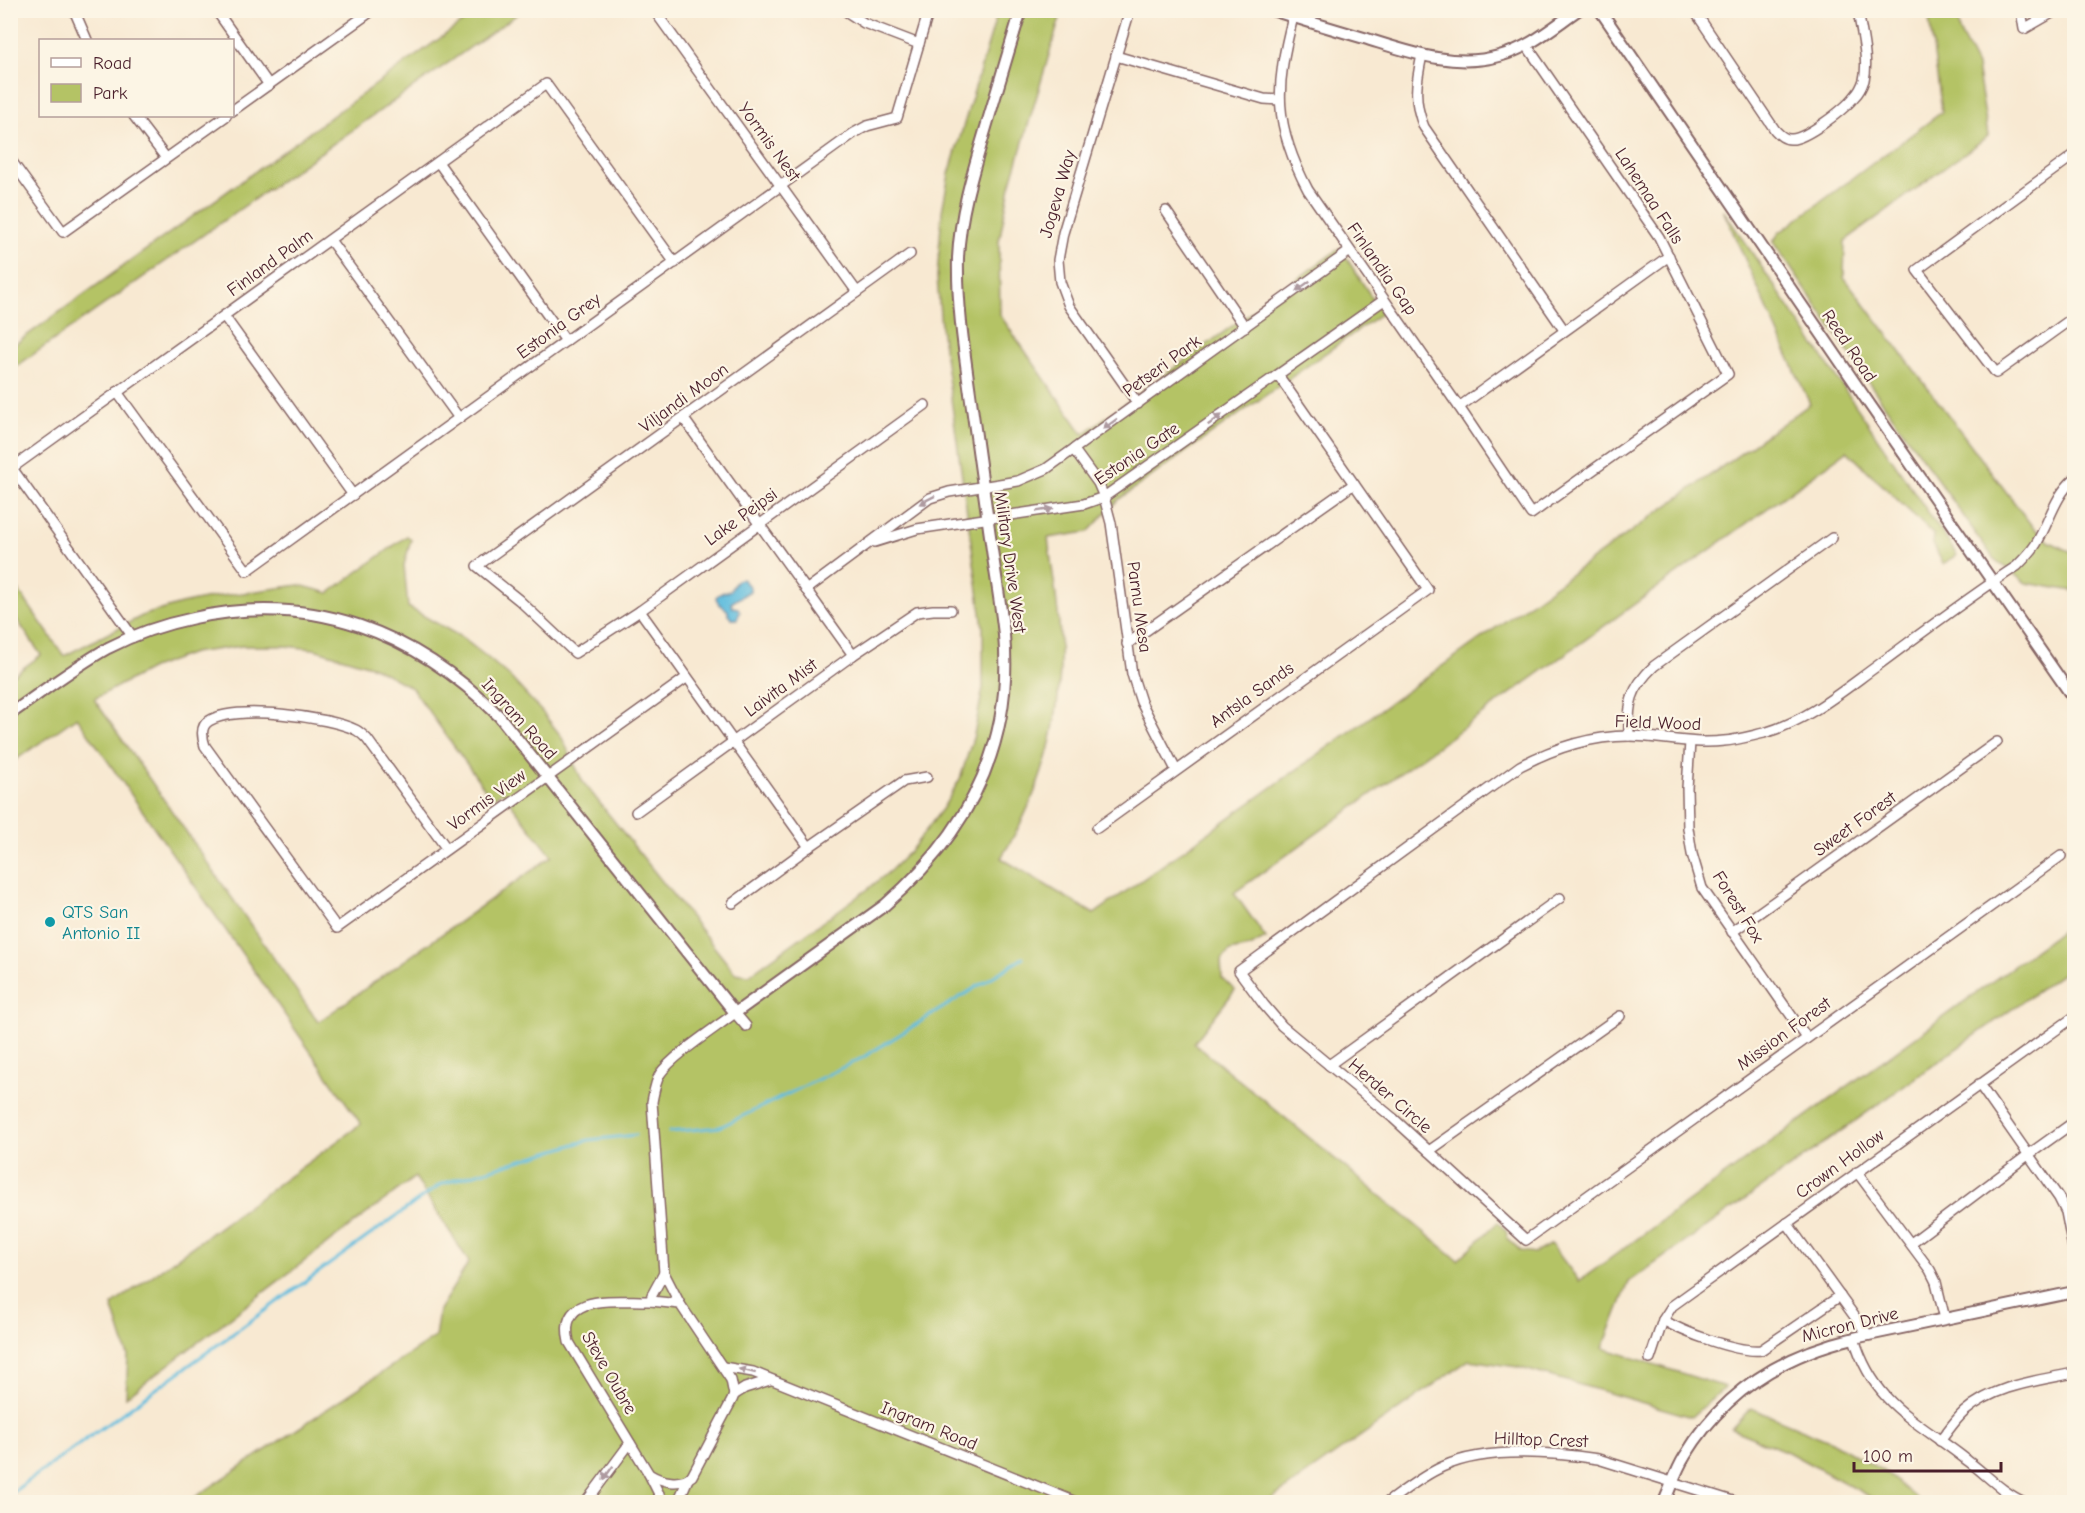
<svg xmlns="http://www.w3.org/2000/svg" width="2085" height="1513" viewBox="0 0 2085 1513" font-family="'Comic Neue',sans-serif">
<rect width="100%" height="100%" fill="#fcf5e5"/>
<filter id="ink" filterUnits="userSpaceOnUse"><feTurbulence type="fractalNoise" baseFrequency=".0167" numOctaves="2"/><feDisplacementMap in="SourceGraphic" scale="12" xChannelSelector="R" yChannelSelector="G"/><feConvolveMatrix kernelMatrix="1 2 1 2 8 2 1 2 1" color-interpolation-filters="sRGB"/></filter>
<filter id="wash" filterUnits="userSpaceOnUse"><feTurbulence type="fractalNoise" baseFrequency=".008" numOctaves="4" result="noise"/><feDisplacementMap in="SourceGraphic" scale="24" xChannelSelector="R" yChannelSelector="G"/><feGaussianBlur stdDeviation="1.35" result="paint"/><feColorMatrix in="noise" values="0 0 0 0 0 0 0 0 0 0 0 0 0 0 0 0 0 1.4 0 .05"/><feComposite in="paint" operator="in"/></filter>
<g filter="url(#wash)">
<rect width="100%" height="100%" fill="#f8e9d2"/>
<g fill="#b4c365" stroke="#7f7148" stroke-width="1.5" fill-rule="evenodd">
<polygon points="478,11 522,11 11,370 11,347"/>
<path d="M998,11H1062L1010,186L999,241L1000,315L1083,434L1340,248L1382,313L1118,500L1088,532L1048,538C1052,572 1059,606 1060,639C1063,719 1044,790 1001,858L1094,914L1810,404L1723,210L1957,555L1943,564L1933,544L1934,535L1847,451L1234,893L1266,938L1249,947L1230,951L1221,961L1222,978L1235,990L1194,1043L1458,1260L1498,1222L1506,1231L1508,1239L1521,1251L1535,1253L1551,1244L1579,1281L2074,922V965L1629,1282L1603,1348L1725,1387L1692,1417L1518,1367L1469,1360L1267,1502H188L435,1337L439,1310L469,1262L415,1177L126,1397L128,1356L112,1305L361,1124L77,717L11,763V677L41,655L11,611L10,578L64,656L144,615L181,604L214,597L299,585L329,593L407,536L411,540L404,565L408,607L461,637L488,658L510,677L542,712L561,736L583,782L735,973L749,975L868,889L891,870L912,849L943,808L960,779L974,735L983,688V627L941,327L937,277L942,211L949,174ZM242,646H285L314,649L374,667L412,688L492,799L502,792L552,856L318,1022L94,699L152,668L193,653Z"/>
<polygon points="1928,11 1957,11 1959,31 1977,66 1988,136 1845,241 1844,277 2032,526 2050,542 2074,553 2074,591 2026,583 1994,559 1881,400 1773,242 1779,233 1942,112"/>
<polygon points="1751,1408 1834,1443 1885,1472 1921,1502 1880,1502 1788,1452 1731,1429"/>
</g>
<path fill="#60bdde" stroke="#556e84" stroke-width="1.5" d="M742,579L750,587V591L731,603L732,607L738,608L740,612L737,619H732L728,615V611C724,606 717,605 716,597L721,593L730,591L737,580Z"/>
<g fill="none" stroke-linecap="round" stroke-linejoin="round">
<g stroke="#60bdde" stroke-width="3">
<polyline points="669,1132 720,1127 862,1058 1023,958"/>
<polyline points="10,1494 441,1184 589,1140 636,1135"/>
</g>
</g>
</g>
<g filter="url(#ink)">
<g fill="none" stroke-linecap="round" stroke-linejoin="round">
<defs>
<g id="minor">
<polyline points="74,10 87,40"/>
<polyline points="216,10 269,85"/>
<polyline points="654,10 857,292"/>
<polyline points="844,10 864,23 919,44"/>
<polyline points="1130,10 1063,233 1058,260 1060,282 1069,306 1138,404"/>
<path d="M1694,10L1775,130C1779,134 1783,139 1790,139C1804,141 1846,108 1855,96C1859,92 1862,86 1864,80C1869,59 1861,32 1858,10"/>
<polyline points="2021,10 2024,29 2057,10"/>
<path d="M1293,17C1275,87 1273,124 1308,190L1459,407L1531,514L1728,374L1659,237L1527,46"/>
<path d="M1422,55C1416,83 1413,101 1424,127L1564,330"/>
<polyline points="1116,56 1264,99 1280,100"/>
<polyline points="232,111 373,10"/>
<polyline points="134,116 166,158"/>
<polyline points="2074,155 1917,270 1996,373 2074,317"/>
<polyline points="10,159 63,232 226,116"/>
<polyline points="438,162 566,341"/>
<polyline points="1166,211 1245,327"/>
<polyline points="330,240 459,418"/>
<polyline points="910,254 477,566 519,600 575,653 640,611 925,405"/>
<polyline points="224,316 353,495"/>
<polyline points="117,392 247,571 854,133 867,126 897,118 929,10"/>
<polyline points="1459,407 1669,256"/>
<polyline points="684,419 853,655"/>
<polyline points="1074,450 1098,483 1104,497 1111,523 1132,674 1141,702 1176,770"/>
<polyline points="875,542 917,529 1084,504 1104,497 1384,300"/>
<polyline points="806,590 930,498 949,492 1018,481 1046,469 1350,251"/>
<polyline points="640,611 809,847"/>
<polyline points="133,637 12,468 546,84 675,263"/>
<polyline points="1127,644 1354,484"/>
<path d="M1629,736C1628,703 1630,689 1654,666L1832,538"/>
<polyline points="1690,742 1687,788 1688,828 1692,854 1702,888 1807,1038"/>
<polyline points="636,812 853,655 917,612 933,610 951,610"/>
<polyline points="1097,828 1428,590 1278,375"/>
<path d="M447,849L367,739C364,736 360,732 356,730C329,717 235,704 209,721C200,726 202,737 205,746L337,928L686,678"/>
<path d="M2061,856L1526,1240L1393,1118L1282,1026L1264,1005L1239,971L1520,766C1554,748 1590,736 1629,736C1660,736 1692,745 1724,741C1737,740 1751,736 1764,733C1807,721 1841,692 1877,666C1923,632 1969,597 2017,566C2024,559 2031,552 2036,544C2050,521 2054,497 2074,479"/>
<polyline points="733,903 809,847 904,781 927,777"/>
<polyline points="1732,932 1997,742"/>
<polyline points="1329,1065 1560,898"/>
<polyline points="1979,1084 2059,1198 2066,1212 2074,1253"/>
<polyline points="1429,1151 1620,1016"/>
<polyline points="1857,1172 1930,1270 1936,1282 1945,1319"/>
<polyline points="1787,1223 1868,1335"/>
<polyline points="1911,1243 2028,1155 2074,1122"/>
<path d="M651,1301L680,1304L731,1380L734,1395L732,1400L692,1476C680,1486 662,1482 649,1474L569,1342C557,1291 618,1302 651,1301Z"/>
<polyline points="651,1301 652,1295 664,1273"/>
<path d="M680,1304L664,1273L652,1102C654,1092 655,1083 660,1074C672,1056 717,1027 735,1013L746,1026"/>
<path d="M1663,1320C1683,1332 1738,1353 1761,1350L1840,1296"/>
<path d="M1854,1338C1874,1406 1918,1421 1968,1461C1987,1475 2003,1493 2024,1502"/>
<polyline points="1650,1359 1663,1320 1672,1306 2074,1017"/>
<polyline points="723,1367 753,1372 1076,1502"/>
<polyline points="734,1395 745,1388 770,1380"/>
<path d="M1940,1441C1948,1431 1955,1420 1964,1412C1995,1385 2036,1381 2074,1373"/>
<polyline points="649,1474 663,1502"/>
<polyline points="586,1502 630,1443"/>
<polyline points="678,1502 688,1479"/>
<path d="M1388,1502C1405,1490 1422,1476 1442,1467C1485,1447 1551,1452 1598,1459L1736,1502"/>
</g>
<g id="tertiary">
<path d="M1272,10C1303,20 1333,29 1364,38C1407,51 1453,69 1499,56C1529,48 1552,28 1578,10"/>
<polyline points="1600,10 1870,405 2074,699"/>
<path d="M10,714C42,692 74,667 108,648C135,634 165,624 194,618C313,592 415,632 499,716L735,1013L885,905C967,834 1014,746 1004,635C1001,606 996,578 992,550C984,495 977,440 969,386C963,343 957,301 958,258C960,212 974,168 987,124C998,86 1010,48 1021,10"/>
<path d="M1664,1502C1671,1487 1676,1470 1685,1456C1724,1391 1782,1355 1854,1338L2074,1292"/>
</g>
</defs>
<use href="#minor" stroke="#876665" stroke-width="12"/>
<use href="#tertiary" stroke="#876665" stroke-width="14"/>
<use href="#minor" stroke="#fff" stroke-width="9"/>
<use href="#tertiary" stroke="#fff" stroke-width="10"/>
</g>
<defs><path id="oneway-solid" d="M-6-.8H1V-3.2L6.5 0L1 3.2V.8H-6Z" transform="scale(1.5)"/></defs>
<g fill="#ae9aa0">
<use href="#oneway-solid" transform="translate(1303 286) rotate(144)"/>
<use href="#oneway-solid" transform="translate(1215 420) rotate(-36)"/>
<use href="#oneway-solid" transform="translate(1110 424) rotate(144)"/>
<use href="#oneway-solid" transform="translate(927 500) rotate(153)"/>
<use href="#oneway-solid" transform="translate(1045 510) rotate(-9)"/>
<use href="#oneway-solid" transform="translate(747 1371) rotate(-166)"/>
<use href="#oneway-solid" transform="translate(608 1473) rotate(126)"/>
</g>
</g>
<circle fill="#0f9aa8" stroke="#fcf5e5" stroke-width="2" cx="50" cy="922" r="6"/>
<g text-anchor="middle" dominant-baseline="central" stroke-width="4.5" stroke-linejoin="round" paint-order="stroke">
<g font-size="18" fill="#4a1f2b" stroke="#fcf5e5">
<text transform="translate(769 142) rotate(54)">Yormis Nest</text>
<text transform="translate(1058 194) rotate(-74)">Jogeva Way</text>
<text transform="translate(1649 196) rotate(57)">Lahemaa Falls</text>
<text transform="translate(270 263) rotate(-36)">Finland Palm</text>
<text transform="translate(1382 269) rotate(55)">Finlandia Gap</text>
<text transform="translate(559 326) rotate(-36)">Estonia Grey</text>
<text transform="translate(1849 346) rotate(56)">Reed Road</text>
<text transform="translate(1162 366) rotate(-36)">Petseri Park</text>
<text transform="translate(684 398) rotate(-36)">Viljandi Moon</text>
<text transform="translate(1137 454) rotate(-34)">Estonia Gate</text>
<text transform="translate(741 517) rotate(-36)">Lake Peipsi</text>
<text transform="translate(1010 562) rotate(82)">Military Drive West</text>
<text transform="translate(1139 607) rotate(82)">Parnu Mesa</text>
<text transform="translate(781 688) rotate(-36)">Laivita Mist</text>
<text transform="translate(1252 695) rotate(-36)">Antsla Sands</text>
<text transform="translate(519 719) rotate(48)">Ingram Road</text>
<text transform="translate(1658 723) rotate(2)">Field Wood</text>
<text transform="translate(487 800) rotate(-36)">Vormis View</text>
<text transform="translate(1855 824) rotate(-36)">Sweet Forest</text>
<text transform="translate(1738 907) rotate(58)">Forest Fox</text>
<text transform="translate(1784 1034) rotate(-36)">Mission Forest</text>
<text transform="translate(1390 1096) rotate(41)">Herder Circle</text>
<text transform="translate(1840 1164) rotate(-36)">Crown Hollow</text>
<text transform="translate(1850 1325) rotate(-14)">Micron Drive</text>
<text transform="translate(609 1373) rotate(60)">Steve Oubre</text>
<text transform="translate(929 1426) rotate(22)">Ingram Road</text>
<text transform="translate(1541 1440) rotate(2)">Hilltop Crest</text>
</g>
<g font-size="18" fill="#0d838f" stroke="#fcf5e5" text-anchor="start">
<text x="62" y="912">QTS San<tspan x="62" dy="21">Antonio II</tspan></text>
</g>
</g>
<rect width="2085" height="1513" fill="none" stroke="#fcf5e5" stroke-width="36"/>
<rect x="39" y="39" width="195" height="78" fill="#fcf5e5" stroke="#b59f9b" stroke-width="1.5"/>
<rect x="51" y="58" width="30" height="9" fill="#ffffff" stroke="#b59f9b" stroke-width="1.5"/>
<text x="93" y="69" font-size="18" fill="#4a1f2b">Road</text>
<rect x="51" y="84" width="30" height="18" fill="#b4c365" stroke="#b59f9b" stroke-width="1.5"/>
<text x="93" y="99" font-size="18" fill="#4a1f2b">Park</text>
<path d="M1854 1462v9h147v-9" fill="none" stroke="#4a1f2b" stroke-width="3"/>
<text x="1863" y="1462" font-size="18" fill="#4a1f2b" stroke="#fcf5e5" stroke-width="4.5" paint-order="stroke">100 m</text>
</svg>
